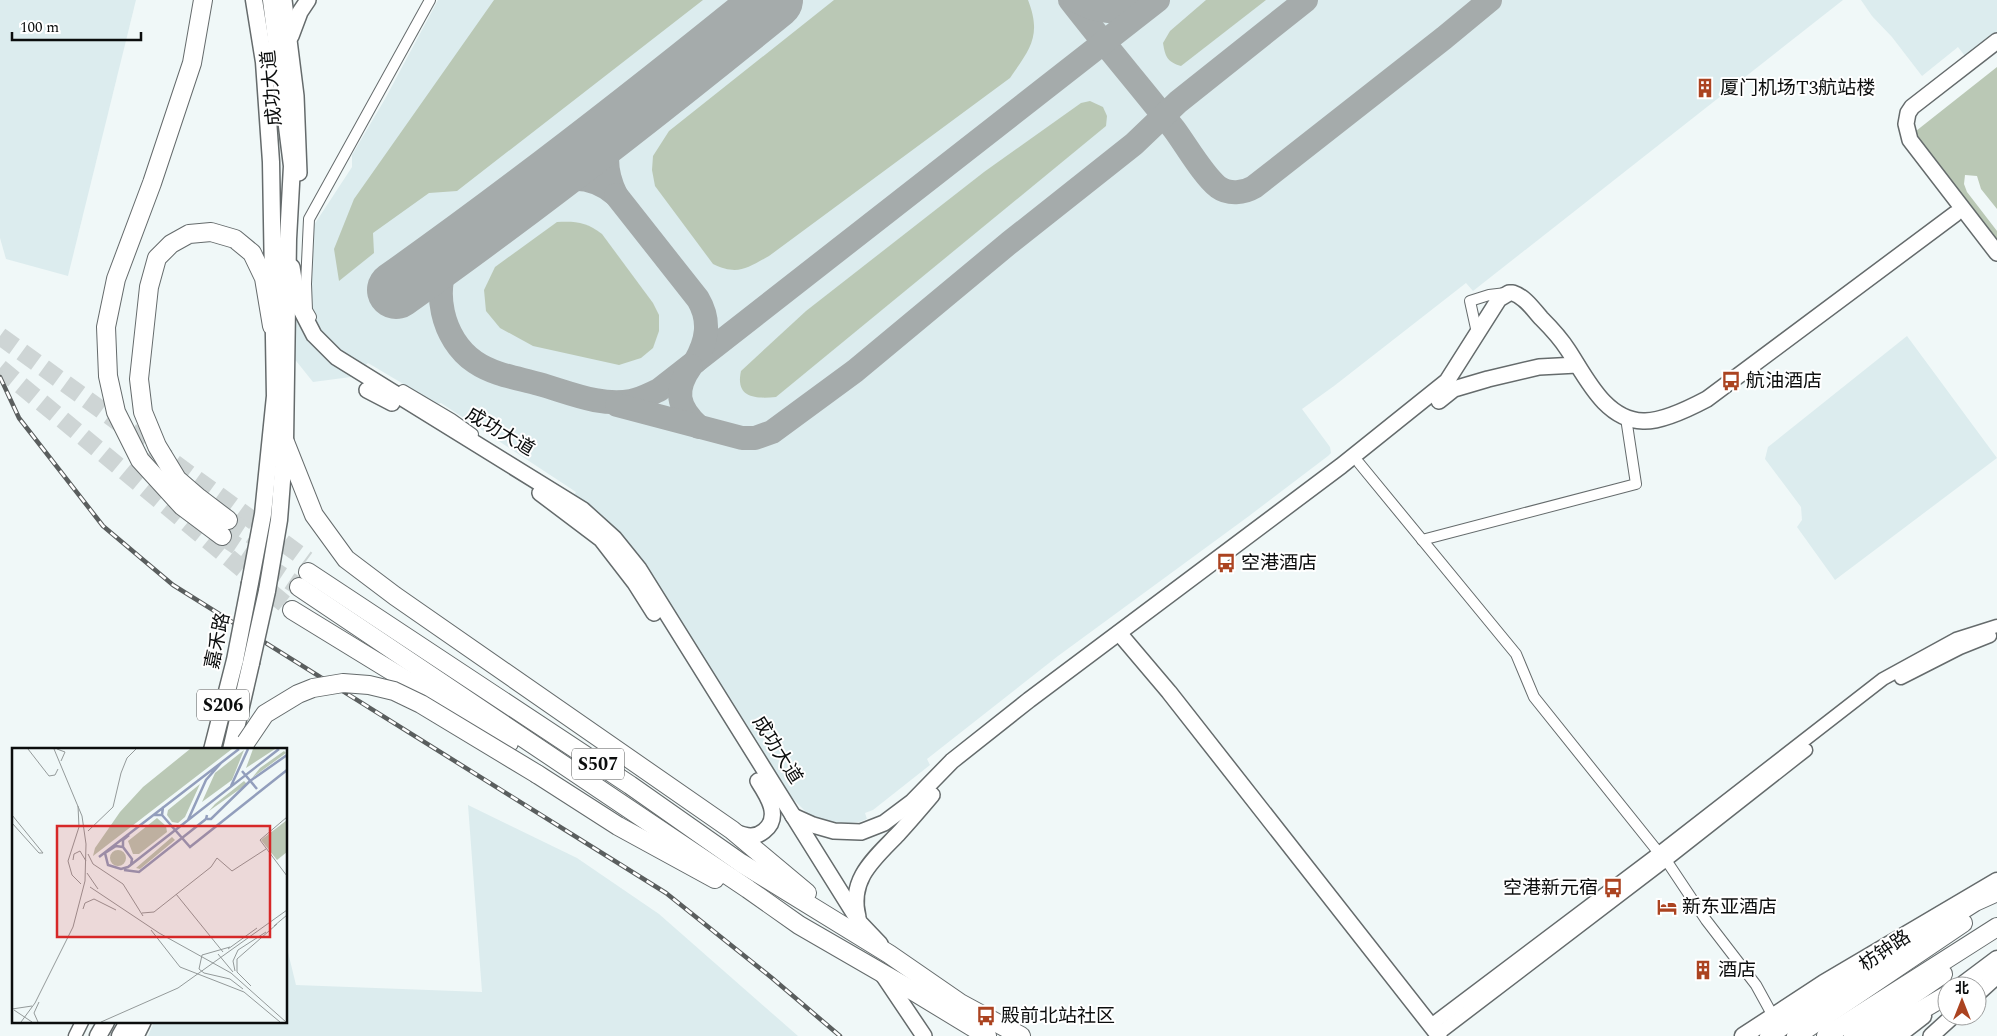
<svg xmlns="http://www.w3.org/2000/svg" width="1997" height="1036" viewBox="0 0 1997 1036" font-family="Spectral,'Noto Sans SC',serif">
<rect width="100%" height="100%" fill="#f0f8f8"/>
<g fill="#dcecee">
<polygon points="0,0 136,0 68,276 6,259 0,238"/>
<polygon points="438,0 1843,0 1473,291 1466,283 1334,386 1302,409 1330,447 1331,453 1328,456 1249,516 1058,656 927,759 930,765 873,810 865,813 867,819 859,822 835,825 810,816 788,794 629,545 620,532 574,495 576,492 441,403 437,404 368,363 351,377 313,382 289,352 288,326 311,307 314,225 352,167 352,155 385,99"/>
<polygon points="1861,0 1997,0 1997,32 1965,56 1958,47 1922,76 1892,37 1872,16"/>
<polygon points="1907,336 1997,458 1835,580 1797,527 1802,520 1801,507 1765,459 1768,447"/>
<polygon points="468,805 577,858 659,914 798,1036 148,1036 154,1022 286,1022 286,944 296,985 482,992"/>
</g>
<g fill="#bac8b5">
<polygon points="494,0 703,0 457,191 429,193 373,233 374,253 339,281 334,249 354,199"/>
<path d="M834,0H1028C1042,36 1030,49 1010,78L769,256C747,268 738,276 713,264L655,186L652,170L653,156L669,131Z"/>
<path d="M1206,0H1266L1181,66C1167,62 1165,56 1163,43L1170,31Z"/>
<polygon points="1997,67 1997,209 1981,189 1977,176 1965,175 1964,184 1967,192 1997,231 1997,244 1915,142 1916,131"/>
<path d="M1090,101L1103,107L1107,116L1106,126L776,397C755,399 735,398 741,371L806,311L984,172L1081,103Z"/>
<path d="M557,222C575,221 587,222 602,234L653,303L659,315V331L653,348L641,358L619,365L533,346L500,328L486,311L484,290L495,267Z"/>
</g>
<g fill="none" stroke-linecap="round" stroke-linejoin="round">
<g stroke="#a5abab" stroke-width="24">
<path d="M1070,0C1104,44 1140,86 1174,129C1186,145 1203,175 1218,187C1229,195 1244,193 1254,187L1444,38L1490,0"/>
<path d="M1075,0C1097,13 1123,15 1146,6"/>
<path d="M671,84C630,116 588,136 616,195C573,157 525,193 489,222C477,232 461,241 452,254C430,287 442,340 475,362C494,375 518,378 539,384C568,392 601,407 631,401C641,399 650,394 659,390L1158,0"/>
<path d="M616,195L698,299C711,321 707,341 695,362"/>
<path d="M691,366C674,390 677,407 699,427"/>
<polyline points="617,405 742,438 755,438 772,432 855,371 1009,243 1134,144 1178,102 1306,0"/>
</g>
<path stroke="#a5abab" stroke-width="58" d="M396,290C526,198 651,100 774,0"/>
<g stroke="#ced5d5" stroke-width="18" stroke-dasharray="18 9" stroke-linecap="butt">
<polyline points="0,336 307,560"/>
<polyline points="0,368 292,610"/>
<polyline points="228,520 270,547"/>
<polyline points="222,536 299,587"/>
</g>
<defs>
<g id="minor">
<polyline points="311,317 307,310 306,284 309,219 430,0"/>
<polyline points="1477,333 1470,301 1489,295 1506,293"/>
<polyline points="403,390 452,419 473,434"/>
<polyline points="1359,463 1516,654 1534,697 1659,853"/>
<polyline points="1422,540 1636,484 1626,418"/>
<polyline points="1666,860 1706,920 1756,985 1773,1016"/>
</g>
<g id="tertiary">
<polyline points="1901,678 1960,648 1990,636"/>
<polyline points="1431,1025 1659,853 1883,679 1956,639 1997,626"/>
<polyline points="1438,1034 1666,860 1806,750"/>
<polyline points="75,1036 82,1022"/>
</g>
<g id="secondary">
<polyline points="284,0 296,96 299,173"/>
<polyline points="291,36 300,12 308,0"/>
<polyline points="1997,41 1912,107 1908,113 1906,124 1910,140 1997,253"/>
<polyline points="292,267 298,304 314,335 336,357 583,510 614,538 639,569 860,923 880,944"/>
<polyline points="367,390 392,403"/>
<polyline points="1439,401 1454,389 1488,379 1539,367 1577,365"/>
<polyline points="540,493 601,539 635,583 654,613"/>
<polyline points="1119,633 1169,692 1439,1036"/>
<path d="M793,816L813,825L834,831L861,832L884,823L912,802L952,761L1029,700L1341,466L1447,381L1499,299L1509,293H1513C1525,297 1533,309 1541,318C1551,328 1561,339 1568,350C1586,377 1605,420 1643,421C1662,422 1690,408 1707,399L1955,214"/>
<path d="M735,832C746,836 754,839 764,831C782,817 767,795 758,781"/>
<path d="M858,917C848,879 875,858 898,834C910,821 921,808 932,795"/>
<polyline points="883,975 924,1036"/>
<polyline points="1977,994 1997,976"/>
<polyline points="136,1036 143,1022"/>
<polyline points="1931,1036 1953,1016"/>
</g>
<g id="primary">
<polyline points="250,583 263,514 275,396 271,162 264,62 254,0"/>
<polyline points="267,591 279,520 285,442 288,239 292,166 271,0"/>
<polyline points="212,750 235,660"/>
<polyline points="231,750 251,663"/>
<polyline points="1961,986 1997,959"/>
<polyline points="98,1036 106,1022"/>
<polyline points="120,1036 128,1022"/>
<polyline points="1743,1036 1824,983 1997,881"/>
<polyline points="1897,1036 1923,1016"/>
</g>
<g id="trunk">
<polyline points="203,0 192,63 152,183 116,279 106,327 108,376 116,412 140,460 182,506 222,536"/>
<polyline points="285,442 314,515 346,559 395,596 732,830 807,893"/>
<polyline points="228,520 199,498 177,479 157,446 143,412 139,379 149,287 157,258 171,244 189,234 211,232 235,239 252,253 264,278 272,326"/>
<polyline points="308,572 630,785 741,863 889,954 960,1003 1021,1036"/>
<polyline points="299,587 748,889 799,925 908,988 987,1036"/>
<polyline points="292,610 509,743"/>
<polyline points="537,774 618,826 715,879"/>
<polyline points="1769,1036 1796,1016 1975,902 1997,892"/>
<polyline points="1796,1036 1963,923"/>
<polyline points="1826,1036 1997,927"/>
<polyline points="1853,1036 1943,974"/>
<polyline points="1877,1036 1947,995"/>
</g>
</defs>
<use href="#minor" stroke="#656b6c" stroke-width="12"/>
<use href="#tertiary" stroke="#656b6c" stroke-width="15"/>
<use href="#secondary" stroke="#656b6c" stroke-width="18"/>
<use href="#primary" stroke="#656b6c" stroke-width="19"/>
<use href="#trunk" stroke="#656b6c" stroke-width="20"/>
<use href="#minor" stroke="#fff" stroke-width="10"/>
<use href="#tertiary" stroke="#fff" stroke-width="12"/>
<use href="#secondary" stroke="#fff" stroke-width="15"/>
<use href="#primary" stroke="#fff" stroke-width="16"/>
<use href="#trunk" stroke="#fff" stroke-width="18"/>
<defs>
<polyline id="rail" points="0,377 19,418 103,526 173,585 666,893 772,978 840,1036"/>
</defs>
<use href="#rail" stroke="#5a5e5e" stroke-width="4.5"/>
<use href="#rail" stroke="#fff" stroke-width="2.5" stroke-dasharray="8" stroke-linecap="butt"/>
<defs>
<g id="primary-bridge">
<polyline points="235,660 250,583"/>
<polyline points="251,663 267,591"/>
</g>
<polyline id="trunk-bridge" points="246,742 265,714 298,694 313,688 343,683 369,685 394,691 421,704 537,774"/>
</defs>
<use href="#primary-bridge" stroke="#656b6c" stroke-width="19" stroke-linecap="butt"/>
<use href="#trunk-bridge" stroke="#656b6c" stroke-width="20" stroke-linecap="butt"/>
<use href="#primary-bridge" stroke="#fff" stroke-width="16"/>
<use href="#trunk-bridge" stroke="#fff" stroke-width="18"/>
</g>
<defs>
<symbol id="building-bare" viewBox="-9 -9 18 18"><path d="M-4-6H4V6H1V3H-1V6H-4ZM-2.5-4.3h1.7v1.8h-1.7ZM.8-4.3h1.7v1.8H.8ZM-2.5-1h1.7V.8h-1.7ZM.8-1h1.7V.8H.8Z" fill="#ab4320" stroke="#fff" stroke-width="2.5" paint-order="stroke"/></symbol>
<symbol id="bus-bare" viewBox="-9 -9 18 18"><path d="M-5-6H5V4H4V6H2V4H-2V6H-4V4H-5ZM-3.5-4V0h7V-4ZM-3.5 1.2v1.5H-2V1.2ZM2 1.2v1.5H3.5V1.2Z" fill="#ab4320" stroke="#fff" stroke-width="2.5" paint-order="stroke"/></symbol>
<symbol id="hotel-bare" viewBox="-9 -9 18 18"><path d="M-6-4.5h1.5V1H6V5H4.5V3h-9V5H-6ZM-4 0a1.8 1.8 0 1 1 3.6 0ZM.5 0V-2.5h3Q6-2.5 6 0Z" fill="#ab4320" stroke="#fff" stroke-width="2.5" paint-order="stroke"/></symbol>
</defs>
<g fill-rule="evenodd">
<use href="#building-bare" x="1691" y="74" width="28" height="28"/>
<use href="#bus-bare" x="1717" y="367" width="28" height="28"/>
<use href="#bus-bare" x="1212" y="549" width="28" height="28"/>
<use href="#bus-bare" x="1599" y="874" width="28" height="28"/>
<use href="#hotel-bare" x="1653" y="893" width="28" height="28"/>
<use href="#building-bare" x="1689" y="956" width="28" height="28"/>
<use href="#bus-bare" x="972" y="1002" width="28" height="28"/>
</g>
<g text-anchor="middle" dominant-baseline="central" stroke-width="4" stroke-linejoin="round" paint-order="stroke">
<g fill="#fff" stroke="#545656" stroke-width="1">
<rect x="197" y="689.5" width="52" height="31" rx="4"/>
<rect x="572" y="748.5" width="52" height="31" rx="4"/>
</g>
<g font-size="18" font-weight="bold" fill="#0b0d0d">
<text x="223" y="705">S206</text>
<text x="598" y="764">S507</text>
</g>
<g font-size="19" fill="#0b0d0d" stroke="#fff">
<text transform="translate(272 88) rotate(-95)">成功大道</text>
<text transform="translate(500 432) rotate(31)">成功大道</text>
<text transform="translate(218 641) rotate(-78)">嘉禾路</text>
<text transform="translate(777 750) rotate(58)">成功大道</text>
<text transform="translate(1885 951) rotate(-34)">枋钟路</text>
</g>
<g font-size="19" fill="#0b0d0d" stroke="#fff" text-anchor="start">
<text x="1720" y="88">厦门机场T3航站楼</text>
<text x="1746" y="381">航油酒店</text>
<text x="1241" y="563">空港酒店</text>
<text x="1598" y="888" text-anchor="end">空港新元宿</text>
<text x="1682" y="907">新东亚酒店</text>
<text x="1718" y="970">酒店</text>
<text x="1001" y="1016">殿前北站社区</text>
</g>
</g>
<g transform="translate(12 748)">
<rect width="275" height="275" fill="#f0f8f8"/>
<path d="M178,1H220L81,108L83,100L108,64L131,39ZM241,1H263L234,20ZM232,2L220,32L190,54L203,25ZM272,3L274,5L240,30L248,20ZM232,33L235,36L197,63L203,56ZM188,36L173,69L166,75L160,74L155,67L156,62ZM145,70L154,78L155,84L127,106H121L116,93ZM275,72V104L265,112L249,92ZM160,89L163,92L128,121L124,120ZM98 110a8 8 0 1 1 16 0a8 8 0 1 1-16 0Z" fill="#bac8b5"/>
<path fill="none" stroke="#929ebc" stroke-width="2.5" d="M230,23L245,41M238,33L275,7M219,38L236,1M142,67H150L151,59M150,67L178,99L275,22M195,71H199L238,33M176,72L194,32L209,15M117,87L111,92V99L104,98L93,105L96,117L109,121L116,119L267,1M111,99L120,111L119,117M87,109L227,1M112,122L127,124L194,71L195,67"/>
<path fill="none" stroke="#949a9a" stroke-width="1" d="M16,1L37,28L43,27L46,21M45,1L53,4L49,13M66,58L67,79L56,113L60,127L69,136M0,67L31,105H27L0,75M275,69L248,92L275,128M76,83L101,59L109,25L115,10L124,1M76,106L81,116L111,136L131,168M61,112L62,106L68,103L74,113M75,125L86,141M78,139L147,185L219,225L274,274M164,146L211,204M71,161L73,155L82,151L104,162M130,165L142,164L199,119L205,110L220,123L254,101M262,178L275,167M139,182L168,219L232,244L268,274M218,199L190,207L187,221L192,225L218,231L231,241M216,201L245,180M206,206L221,224M223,223L221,213L226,202L254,184M239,238L225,224V211L265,176M0,261L20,258M2,262L20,274M9,274L23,255L61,179L73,133L74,96L70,68L42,1M26,274L22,265L27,254M89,274L166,240L275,162"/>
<path fill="#d62828" fill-opacity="0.15" stroke="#d62828" stroke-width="2.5" d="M45,78H258V189H45Z"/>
<rect width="275" height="275" fill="none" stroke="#0b0d0d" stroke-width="2.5"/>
</g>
<g transform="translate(1962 1001)"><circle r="24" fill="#ffffff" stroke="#9d9e9e"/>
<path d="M0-4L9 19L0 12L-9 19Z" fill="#ab4320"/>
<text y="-8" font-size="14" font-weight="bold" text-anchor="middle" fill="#0b0d0d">北</text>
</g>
<path d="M12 32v8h129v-8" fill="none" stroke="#0b0d0d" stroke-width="2.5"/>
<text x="20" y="32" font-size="15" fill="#0b0d0d" stroke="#ffffff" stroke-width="4" paint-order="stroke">100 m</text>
</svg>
